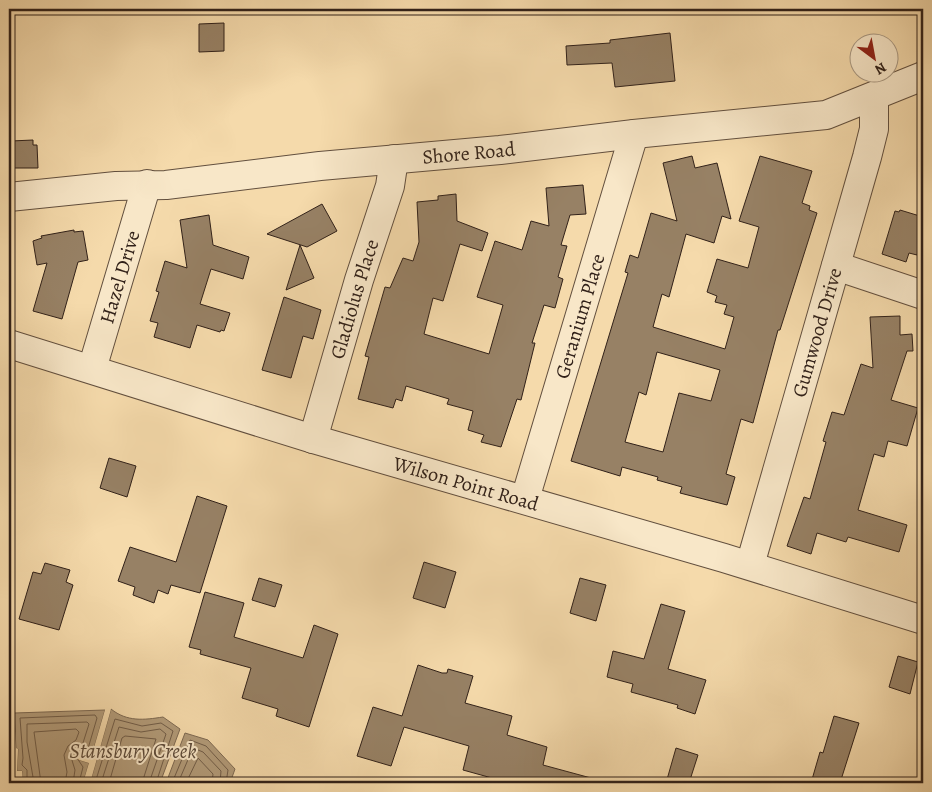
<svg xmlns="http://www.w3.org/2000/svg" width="932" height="792" viewBox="0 0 932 792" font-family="Alegreya,serif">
<rect width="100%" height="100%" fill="#f5daab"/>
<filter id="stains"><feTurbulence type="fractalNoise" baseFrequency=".004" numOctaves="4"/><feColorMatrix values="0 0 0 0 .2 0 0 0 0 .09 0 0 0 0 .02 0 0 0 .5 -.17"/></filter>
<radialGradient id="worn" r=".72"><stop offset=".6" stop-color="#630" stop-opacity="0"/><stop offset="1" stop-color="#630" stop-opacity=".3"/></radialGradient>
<g fill="#b29b79" stroke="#7e6a53">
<path d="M111,709C127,722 144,720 163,717L180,729L160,783H90Z"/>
<polygon points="105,710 91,758 74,755 73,758 89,763 83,783 23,783 22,771 17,771 18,749 16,749 14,713"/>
<polygon points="185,733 208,740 235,769 230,783 166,783"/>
</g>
<g fill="#f5daab">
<polygon points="111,709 90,783 87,783 108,710"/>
<polygon points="105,710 107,710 93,759 91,760 86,783 83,783 89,763 73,758 73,755 91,758"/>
<polygon points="11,713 14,713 16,748 18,749 17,771 22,771 23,783 20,783 20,773 15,772 14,762 14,773 9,774 9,772 12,771 9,751 9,747 12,747"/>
</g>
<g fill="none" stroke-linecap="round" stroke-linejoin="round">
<g stroke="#725e49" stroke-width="1">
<polyline points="27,783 27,770 22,765 23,758 20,718 95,715 97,718 87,752 80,754 77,758 83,767 79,783"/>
<polyline points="34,783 27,742 27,724 87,722 89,724 82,746 75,750 71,757 75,770 73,783"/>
<polyline points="41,783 34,732 76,729 79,732 76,740 68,746 64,755 67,772 65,783"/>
<polyline points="95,783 115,719 142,726 161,723 173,731 156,783"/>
<polyline points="101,783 119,727 141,732 160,729 166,734 149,783"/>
<polyline points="109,783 122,738 125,736 156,739 142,783"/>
<polyline points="172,783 190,740 206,746 228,770 226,783"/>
<polyline points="178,783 193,748 203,752 221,771 220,783"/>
<polyline points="186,783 198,758 213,774 212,783"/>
</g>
</g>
<g fill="#978165" stroke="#312119" fill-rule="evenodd">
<polygon points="224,23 224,51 199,52 199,24"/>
<polygon points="670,33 675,81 615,87 612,63 567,65 566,46 610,43 610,40"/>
<polygon points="33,140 33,145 37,145 38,168 12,168 11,141"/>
<path d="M692,156L695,168L717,163L731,219L722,216L714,243L686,234L669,297L662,294L653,327L725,349L734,317L724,314L727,305L715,302L717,296L707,292L717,259L748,268L759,227L739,221L760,156L812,171L802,203L810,206L809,210L817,213L780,330H778L753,423L741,419L726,474L735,477L727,505L680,493L682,487L657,480L658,477L622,467L620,476L571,461L628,273L625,272L630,255L638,258L651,213L677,221L663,163ZM657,352L720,370L711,401L679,393L663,452L625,442L639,392L646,395Z"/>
<polygon points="583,185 586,214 570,215 561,245 567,246 558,277 563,279 555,308 544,305 532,343 535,343 521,400 517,399 501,447 481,442 484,435 468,430 473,411 447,404 449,399 406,386 402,401 396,399 393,408 358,399 369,357 365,356 385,287 390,288 403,258 413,261 419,242 417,202 438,200 438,196 456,194 457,221 488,233 482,251 460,244 443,301 433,298 424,334 489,354 503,305 477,297 495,241 522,250 531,221 549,226 546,188"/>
<polygon points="322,204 337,231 307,247 267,234"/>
<polygon points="900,210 923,217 923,234 917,255 909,253 906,262 882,254 895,211 899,212"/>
<polygon points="209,215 213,245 249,257 243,279 211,269 200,304 230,313 224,331 221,330 220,332 197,325 190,348 154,337 158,323 150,321 159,292 156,291 165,261 187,268 180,220"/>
<polygon points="74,230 74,232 83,231 88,260 78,262 62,319 33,311 47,263 37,265 33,241 42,238 41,236"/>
<polygon points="300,245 314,278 286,290"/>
<polygon points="284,297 321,310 313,339 303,336 291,378 262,370"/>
<polygon points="900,316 900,335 912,334 913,351 907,351 891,400 918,408 907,446 888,441 884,457 874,454 858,510 907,525 899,552 848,537 846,542 817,533 811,554 787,546 804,497 810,499 826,442 823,441 832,412 844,415 861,364 873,368 870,317"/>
<polygon points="109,458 136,466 127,497 100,488"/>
<polygon points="197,496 227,506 200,593 171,585 168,594 158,590 154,603 133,595 135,587 118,581 130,547 176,562"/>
<polygon points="424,562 456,572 445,608 413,598"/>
<polygon points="45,563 70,570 66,582 73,585 59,630 19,619 33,572 41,574"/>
<polygon points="259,578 282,585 275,607 252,600"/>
<polygon points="580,578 606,585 596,621 570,613"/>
<polygon points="205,592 244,603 234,637 303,658 314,625 338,634 309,727 276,716 278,709 242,698 251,668 200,654 201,650 189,647"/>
<polygon points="661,604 685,611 668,669 706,680 695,714 677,708 678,705 631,692 633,684 607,677 613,651 644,659"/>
<polygon points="898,656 918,662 910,694 889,687"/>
<polygon points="418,665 442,673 447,673 448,669 473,676 465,703 512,716 507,735 547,747 543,765 591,778 591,783 510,783 463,770 469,746 404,727 391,766 357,756 373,707 402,716"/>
<polygon points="834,716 859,723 840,783 811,783 820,752 823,753"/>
<polygon points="676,748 698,755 689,783 666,783"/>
</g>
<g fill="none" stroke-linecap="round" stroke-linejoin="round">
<defs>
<g id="minor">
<path id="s1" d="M9,197L116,186L166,185L320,166L500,150L634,134L826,115L923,76"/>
<polyline points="836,266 923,295"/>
<path id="s2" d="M9,344L313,439L724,558L923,620"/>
<path id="s3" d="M92,369L147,184"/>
<path id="s4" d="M313,439L359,280L390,186L394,159"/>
<path id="s5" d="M525,499L634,134"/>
<path id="s6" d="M750,565L867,157L874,129V98"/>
</g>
</defs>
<use href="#minor" stroke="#624f3e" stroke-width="30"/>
<use href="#minor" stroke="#f8e7c8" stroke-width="28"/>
</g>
<g text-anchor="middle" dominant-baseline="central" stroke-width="4" stroke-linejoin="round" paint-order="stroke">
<g font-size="20" fill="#312119" stroke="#f8e7c8">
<text stroke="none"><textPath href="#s1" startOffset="462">Shore Road</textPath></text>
<text stroke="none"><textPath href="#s3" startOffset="96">Hazel Drive</textPath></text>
<text stroke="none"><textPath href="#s4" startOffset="146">Gladiolus Place</textPath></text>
<text stroke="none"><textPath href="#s5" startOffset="191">Geranium Place</textPath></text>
<text stroke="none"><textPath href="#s6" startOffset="242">Gumwood Drive</textPath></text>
<text stroke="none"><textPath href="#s2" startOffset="478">Wilson Point Road</textPath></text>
</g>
<g font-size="21" font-style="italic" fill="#5e4c3b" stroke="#f8e7c8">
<text x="133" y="751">Stansbury Creek</text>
</g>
</g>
<rect width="932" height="792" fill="none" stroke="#f5daab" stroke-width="30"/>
<rect x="10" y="10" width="912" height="772" fill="none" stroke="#312119" stroke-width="2.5"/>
<rect x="15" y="15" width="902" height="762" fill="none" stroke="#312119"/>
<g transform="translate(874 58) rotate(148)"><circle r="24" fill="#f8e7c8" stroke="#a89882"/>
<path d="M0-4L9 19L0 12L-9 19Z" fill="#8f2418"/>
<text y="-8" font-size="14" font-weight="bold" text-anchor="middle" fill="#312119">N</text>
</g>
<rect width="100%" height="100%" filter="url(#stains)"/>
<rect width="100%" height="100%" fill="url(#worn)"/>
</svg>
